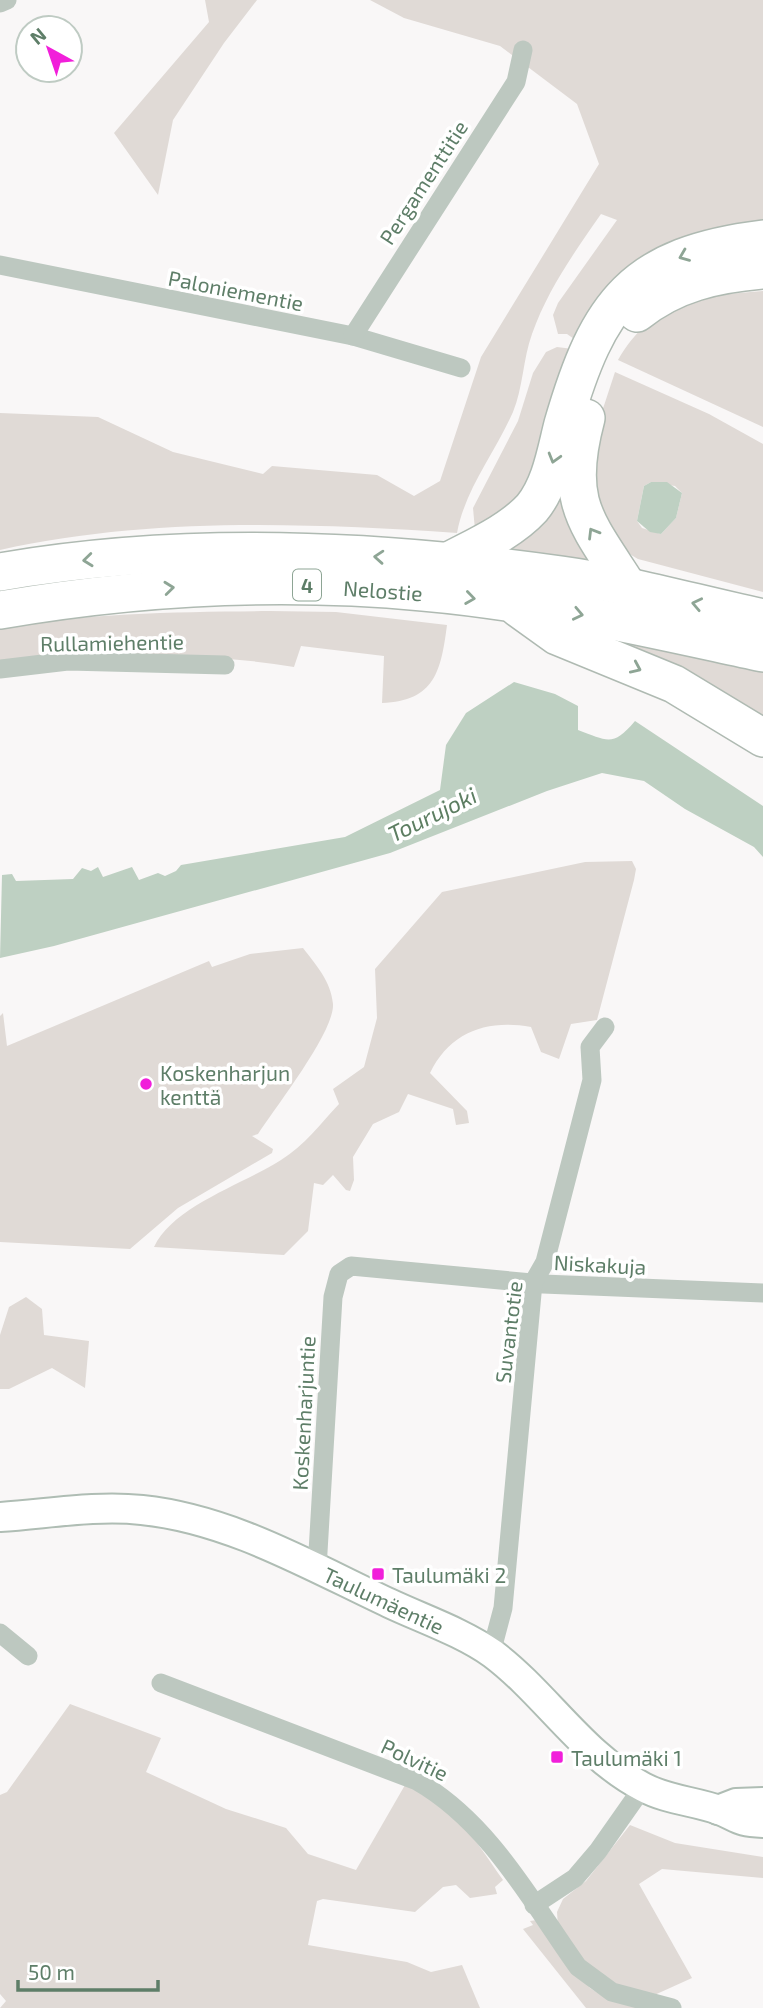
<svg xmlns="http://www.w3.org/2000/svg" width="763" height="2008" viewBox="0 0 763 2008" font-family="'Exo 2',sans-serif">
<rect width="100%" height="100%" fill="#f9f7f7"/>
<g fill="#e0dad6" fill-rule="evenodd">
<polygon points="205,0 257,0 224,43 173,120 158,195 114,133 209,22"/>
<path d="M370,0H763V226L577,341L567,334H558L553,315L558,303L617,220L601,214C574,253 548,289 532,334C523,359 523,388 513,412C495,453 465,489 457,533C305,523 149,517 0,550V413L98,417L173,452L263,474L272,466L377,475L414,496L440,481L481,357L599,164L577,104L500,46L404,18Z"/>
<path d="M763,291V427L618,360C654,299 698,296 763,291Z"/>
<polygon points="557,347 573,349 527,493 475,530 473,508 518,421 533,373 546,352"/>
<path d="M615,372L709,414L763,444V592L638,559L621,549L599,522L593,439ZM651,482L675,486L682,493L676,518L661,534L642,528L637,521L644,486Z"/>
<polygon points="556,481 601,567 491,549"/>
<path d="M270,611L336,612L447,625C441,671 435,701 382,703L384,656L301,646L294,667C197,650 98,659 0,661V629C89,612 180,612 270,611Z"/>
<polygon points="560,628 763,670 763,725"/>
<path d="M632,861L636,869L634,880L597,1020L571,1024L559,1059L541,1052L531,1027C487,1019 450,1032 430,1073L467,1111L469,1123L456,1125L453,1109L408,1094L399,1112L373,1124L353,1157L354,1180L350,1191L346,1190L333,1175L323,1185L314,1183L308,1231L284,1255L154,1247C173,1206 244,1184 281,1160C304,1146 321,1123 339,1104L333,1089L364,1067L377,1018L375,969L442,892L585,862Z"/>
<path d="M303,948C316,965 331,981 333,1004C335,1031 275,1108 258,1134L252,1136L273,1149L272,1153L178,1208L130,1249L0,1242V1016L3,1013L7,1046L209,961L212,967L250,954Z"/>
<polygon points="26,1297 42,1309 44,1335 89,1341 85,1388 52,1368 9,1389 0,1389 0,1335 9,1307"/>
<path d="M70,1704L161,1738L146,1772L226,1809L286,1828L308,1854L356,1870L405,1785C458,1810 471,1834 503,1880L495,1887L497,1894L470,1898L456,1885L443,1887L415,1912L323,1899L317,1901L308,1945L407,1962L431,1972L462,1965L480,2008H0L6,2001L0,1994V1795L7,1792Z"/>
<polygon points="630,1825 675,1843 763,1857 763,1878 662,1869 639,1884 692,1978 650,1997 624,1988 592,1971 558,1927 557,1912 563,1899 586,1881"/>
<polygon points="537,1920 590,1988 607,1999 643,2008 586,2008 523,1929 533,1925 530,1921"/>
</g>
<g fill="#bed0c2">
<polygon points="651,482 667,482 682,493 676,518 661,534 650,532 637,521 644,486"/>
<path d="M514,682L555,694L578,706V730C608,741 613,747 635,721L763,806V857L754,847L685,809L644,781L602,773L547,791L390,853L54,946L0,958L2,875L12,874L16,881L73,879L82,868L91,871L98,867L103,877L132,867L139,880L158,873L165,876L176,871L181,865L345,837L440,790L446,745L466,713Z"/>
</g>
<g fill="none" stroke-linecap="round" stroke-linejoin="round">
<defs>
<g id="secondary">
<path d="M0,1517C47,1514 95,1505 142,1510C230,1519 310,1566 389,1603C423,1619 462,1632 493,1654C546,1694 583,1756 643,1787C667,1800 694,1801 719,1810C739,1818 737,1822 763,1823"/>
<polyline points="718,1810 736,1803 763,1802"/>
</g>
<g id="highway">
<path d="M637,313C674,283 716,274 763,270"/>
<path d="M586,418C563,504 587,522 630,590"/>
<path d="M447,562C475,547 510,532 532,508C551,485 556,451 563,424C598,303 633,255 763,239"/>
<path d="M0,572C184,540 376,549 561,575C627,584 697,604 763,618"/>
<polyline points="518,608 557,636 674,684 763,738"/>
<path d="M0,610C140,586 282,579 423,592C538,602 651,629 763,653"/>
</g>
</defs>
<use href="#secondary" stroke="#afbdb4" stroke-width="32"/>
<use href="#highway" stroke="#afbab2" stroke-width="40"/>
<g stroke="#bdc8c0" stroke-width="19">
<polyline points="0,3 7,0"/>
<polyline points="0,265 353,336 461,368"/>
<polyline points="353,336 516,82 523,50"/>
<polyline points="0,669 68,661 225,665"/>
<polyline points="317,1569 333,1297 339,1274 351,1266 543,1284 763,1293"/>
<polyline points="0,1633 28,1656"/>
<polyline points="491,1653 503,1608 533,1283 545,1262 592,1080 590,1047 605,1027"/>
<path d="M161,1683L417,1781C489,1822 531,1901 578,1967L612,1992L672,2008"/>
<polyline points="534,1905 575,1878 598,1851 643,1787"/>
</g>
<use href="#secondary" stroke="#fff" stroke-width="28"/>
<use href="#highway" stroke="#fff" stroke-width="37"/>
</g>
<defs><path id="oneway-chevron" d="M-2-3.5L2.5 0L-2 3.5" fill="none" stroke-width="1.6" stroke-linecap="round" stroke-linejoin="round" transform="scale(1.75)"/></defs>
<g stroke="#8ea595">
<use href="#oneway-chevron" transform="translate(684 256) rotate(158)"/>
<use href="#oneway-chevron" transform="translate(554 458) rotate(106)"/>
<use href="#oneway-chevron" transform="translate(593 533) rotate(-121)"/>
<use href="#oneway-chevron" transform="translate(379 557) rotate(-176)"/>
<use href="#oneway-chevron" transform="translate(88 560) rotate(174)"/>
<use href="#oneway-chevron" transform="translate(169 588) rotate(-6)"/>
<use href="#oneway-chevron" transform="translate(470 598) rotate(8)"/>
<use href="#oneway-chevron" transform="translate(697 604) rotate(-168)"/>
<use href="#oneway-chevron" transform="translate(578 614) rotate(12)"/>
<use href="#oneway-chevron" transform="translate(636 668) rotate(24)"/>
</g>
<g fill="#f11fda" stroke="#fff" stroke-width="2.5">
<circle cx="146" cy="1084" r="7"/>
<rect x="371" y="1567" width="14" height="14" rx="3.5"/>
<rect x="550" y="1750" width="14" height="14" rx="3.5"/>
</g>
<g text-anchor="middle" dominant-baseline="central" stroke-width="7" stroke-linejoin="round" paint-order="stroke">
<rect fill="#fff" stroke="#8ea595" stroke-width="2" x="293" y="569.5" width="28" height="31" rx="5"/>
<g font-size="19" font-weight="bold" fill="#5e7e68">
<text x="307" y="585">4</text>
</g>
<g font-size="21" fill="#5e7e68" stroke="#fff">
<text transform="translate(423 182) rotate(-57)">Pergamenttitie</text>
<text transform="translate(236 290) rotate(11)">Paloniementie</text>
<text transform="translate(383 590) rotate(4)">Nelostie</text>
<text transform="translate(112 642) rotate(-1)">Rullamiehentie</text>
<text transform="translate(600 1264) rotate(3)">Niskakuja</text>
<text transform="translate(508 1332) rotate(-83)">Suvantotie</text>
<text transform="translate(303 1413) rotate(-87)">Koskenharjuntie</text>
<text transform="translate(384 1600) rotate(25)">Taulumäentie</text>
<text transform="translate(415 1759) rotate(25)">Polvitie</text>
</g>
<g font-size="21" fill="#5e7e68" stroke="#fff" text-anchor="start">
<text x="160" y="1072">Koskenharjun<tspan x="160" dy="24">kenttä</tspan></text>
<text x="392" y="1574">Taulumäki 2</text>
<text x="571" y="1757">Taulumäki 1</text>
</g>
<g font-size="23" font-style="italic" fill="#5d7e62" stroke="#fff">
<text transform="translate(432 814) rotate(-26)">Tourujoki</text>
</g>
</g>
<g transform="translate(49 49) rotate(320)"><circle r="33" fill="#ffffff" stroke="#bfcbc3" stroke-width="2"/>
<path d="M0-5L12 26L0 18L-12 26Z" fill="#f11fda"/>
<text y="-10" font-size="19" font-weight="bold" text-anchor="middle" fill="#5e7e68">N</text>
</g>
<path d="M18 1980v10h140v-10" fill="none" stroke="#5e7e68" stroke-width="3.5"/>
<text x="28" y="1980" font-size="21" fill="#5e7e68" stroke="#ffffff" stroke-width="5" paint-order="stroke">50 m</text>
</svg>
